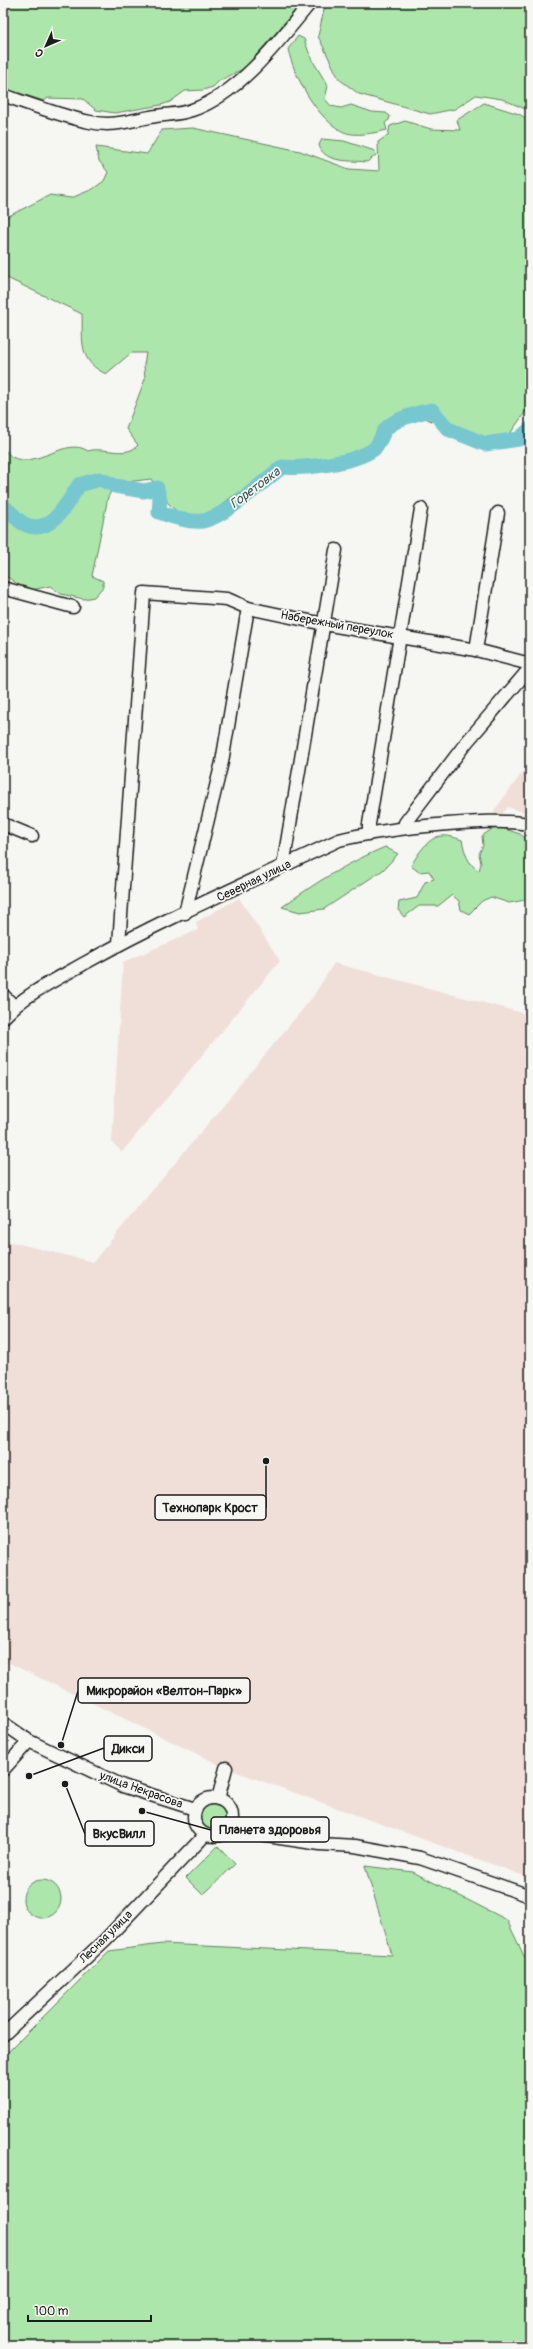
<svg xmlns="http://www.w3.org/2000/svg" width="533" height="2349" viewBox="0 0 533 2349" font-family="Pangolin,sans-serif">
<rect width="100%" height="100%" fill="#f6f6f2"/>
<filter id="ink" filterUnits="userSpaceOnUse"><feTurbulence type="fractalNoise" baseFrequency=".025" numOctaves="2"/><feDisplacementMap in="SourceGraphic" scale="8" xChannelSelector="R" yChannelSelector="G"/><feConvolveMatrix kernelMatrix="1 2 1 2 8 2 1 2 1" color-interpolation-filters="sRGB"/></filter>
<g filter="url(#ink)">
<g fill="#f0dfd8">
<polygon points="526,768 530,772 530,815 508,807 500,817 493,812"/>
<polygon points="239,898 280,961 122,1152 112,1142 123,962 198,930 196,922"/>
<polygon points="334,963 530,1015 530,1878 226,1768 3,1660 3,1240 93,1262 312,998"/>
</g>
<g fill="#ade6aa" stroke="#648163">
<polygon points="3,3 302,3 245,68 219,81 213,87 203,90 185,91 170,102 161,105 115,113 96,110 83,99 48,98 44,101 3,88"/>
<polygon points="330,3 530,3 530,111 502,99 476,95 455,109 430,114 359,94 339,79 318,36 324,10"/>
<path d="M298,36L304,39L311,58L328,86L325,99L331,106L341,108L351,105L372,112L386,113L390,116L389,120L385,123L387,130C375,133 354,137 344,132C317,120 294,76 288,49Z"/>
<path d="M484,103L519,114L530,121V405L505,441C476,440 451,430 425,418L403,425L358,453L308,471L290,462C269,474 248,486 229,499C223,503 217,511 210,515C183,530 163,498 151,479L126,482L117,481L108,497L92,576L103,581V587L94,597L84,599L61,594L50,586L32,590L19,585L3,574V448C6,451 9,455 12,457C36,470 66,436 88,451C103,446 126,459 138,445L126,429L145,379L144,365L146,353H131L106,374C78,361 83,342 82,314L3,276V219L50,195L71,198L93,189L104,181L108,172L99,161L96,147L147,154L162,130L193,128L300,151L349,169L379,171L378,142L388,135L390,126L405,121L431,129L460,130L457,120Z"/>
<path d="M322,139L344,141L375,151L376,155L367,162C352,160 324,164 319,145Z"/>
<path d="M502,828L520,834L530,842V899L509,903L491,897L482,901L469,914L461,910L459,901L452,895L438,906H419L404,917L398,910L399,902L417,898L425,882L434,879L429,871L419,872L411,866C417,855 429,836 442,836C448,835 456,838 462,840C465,853 467,863 479,871L481,863L479,854L483,845L482,836L492,829Z"/>
<path d="M385,847L398,854L383,870L324,909L300,912L282,907C315,883 347,863 385,847Z"/>
<circle cx="212" cy="1817" r="14"/>
<polygon points="218,1846 235,1864 203,1895 186,1878"/>
<polygon points="365,1866 413,1872 507,1920 524,1956 530,1958 530,2346 3,2346 3,2057 109,1951 162,1944 392,1955"/>
<circle cx="42" cy="1899" r="19"/>
</g>
<g fill="none" stroke-linecap="round" stroke-linejoin="round">
<path stroke="#77c7d0" stroke-width="15" d="M3,506C10,511 17,520 24,524C51,537 67,503 79,485L100,479L115,486L144,491L157,488L160,500L159,512C172,517 189,523 202,521C224,518 264,481 282,467C305,469 355,463 374,449C379,445 381,436 385,430C391,420 420,412 432,410L448,429L485,444L519,439L530,429"/>
<defs>
<g id="minor">
<path d="M3,95C32,105 61,116 90,122C112,127 129,121 150,117C164,114 179,115 192,110C238,95 280,40 310,3"/>
<polyline points="3,588 73,607"/>
<polyline points="476,650 498,513"/>
<polyline points="3,824 32,836"/>
<polyline points="404,828 405,823 466,743 530,668"/>
<polyline points="369,832 369,824 421,509"/>
<polyline points="283,866 336,550"/>
<polyline points="185,913 222,762 248,608"/>
<polyline points="119,944 144,593 227,599 248,608 324,624 476,650 530,664"/>
<polyline points="3,995 14,1006"/>
<path d="M3,1018C25,994 57,979 85,963C167,917 254,880 339,840C375,831 411,827 448,824C475,822 503,820 530,824"/>
<polyline points="3,1723 29,1741 123,1786 195,1809"/>
<polyline points="3,1770 29,1741"/>
<circle cx="213" cy="1817" r="19"/>
<polyline points="218,1799 226,1768"/>
<polyline points="220,1835 239,1832 320,1844 355,1846 420,1858 530,1896"/>
<polyline points="3,2035 105,1940 205,1835"/>
</g>
</defs>
<use href="#minor" stroke="#1c1c1c" stroke-width="15"/>
<use href="#minor" stroke="#f6f6f2" stroke-width="12"/>
</g>
</g>
<g text-anchor="middle" dominant-baseline="central" stroke-width="3.5" stroke-linejoin="round" paint-order="stroke">
<g font-size="12" fill="#1c1c1c" stroke="#f6f6f2">
<text transform="translate(337 625) rotate(10)">Набережный переулок</text>
<text transform="translate(254 881) rotate(-26)">Северная улица</text>
<text transform="translate(141 1790) rotate(20)">улица Некрасова</text>
<text transform="translate(106 1937) rotate(-45)">Лесная улица</text>
</g>
<g font-size="13" font-style="italic" fill="#3c585b" stroke="#f6f6f2">
<text transform="translate(255 488) rotate(-37)">Горетовка</text>
</g>
</g>
<path fill="none" stroke="#1c1c1c" stroke-width="1.5" d="M266 1461L266 1508M61 1745L78 1691M29 1776L104 1748M142 1811L211 1830M65 1784L85 1834"/>
<g fill="#1c1c1c" stroke="#f6f6f2" stroke-width="1.5">
<circle cx="266" cy="1461" r="4"/>
<circle cx="61" cy="1745" r="4"/>
<circle cx="29" cy="1776" r="4"/>
<circle cx="142" cy="1811" r="4"/>
<circle cx="65" cy="1784" r="4"/>
</g>
<g fill="#f6f6f2" stroke="#1c1c1c" stroke-width="1.5">
<rect x="155" y="1495" width="111" height="25" rx="4"/>
<rect x="78" y="1678" width="172" height="25" rx="4"/>
<rect x="104" y="1736" width="48" height="25" rx="4"/>
<rect x="211" y="1817" width="118" height="25" rx="4"/>
<rect x="85" y="1821" width="69" height="25" rx="4"/>
</g>
<g font-size="13" text-anchor="middle" font-weight="bold" fill="#1c1c1c">
<text x="210" y="1512">Технопарк Крост</text>
<text x="164" y="1695">Микрорайон «Велтон-Парк»</text>
<text x="128" y="1753">Дикси</text>
<text x="270" y="1834">Планета здоровья</text>
<text x="119" y="1838">ВкусВилл</text>
</g>
<rect width="533" height="2349" fill="none" stroke="#f6f6f2" stroke-width="16"/>
<rect x="8" y="8" width="517" height="2333" fill="none" stroke="#1c1c1c" stroke-width="1.5" filter="url(#ink)"/>
<g transform="translate(46 46) rotate(225)" stroke="#f6f6f2" stroke-width="3" paint-order="stroke">
<path d="M0-3L7 15L0 10L-7 15Z" fill="#1c1c1c"/>
<text y="-6" font-size="11" font-weight="bold" text-anchor="middle" fill="#1c1c1c">С</text>
</g>
<path d="M28 2315v6h123v-6" fill="none" stroke="#1c1c1c" stroke-width="2"/>
<text x="34" y="2315" font-size="12" fill="#1c1c1c" stroke="#f6f6f2" stroke-width="3" paint-order="stroke">100 m</text>
</svg>
